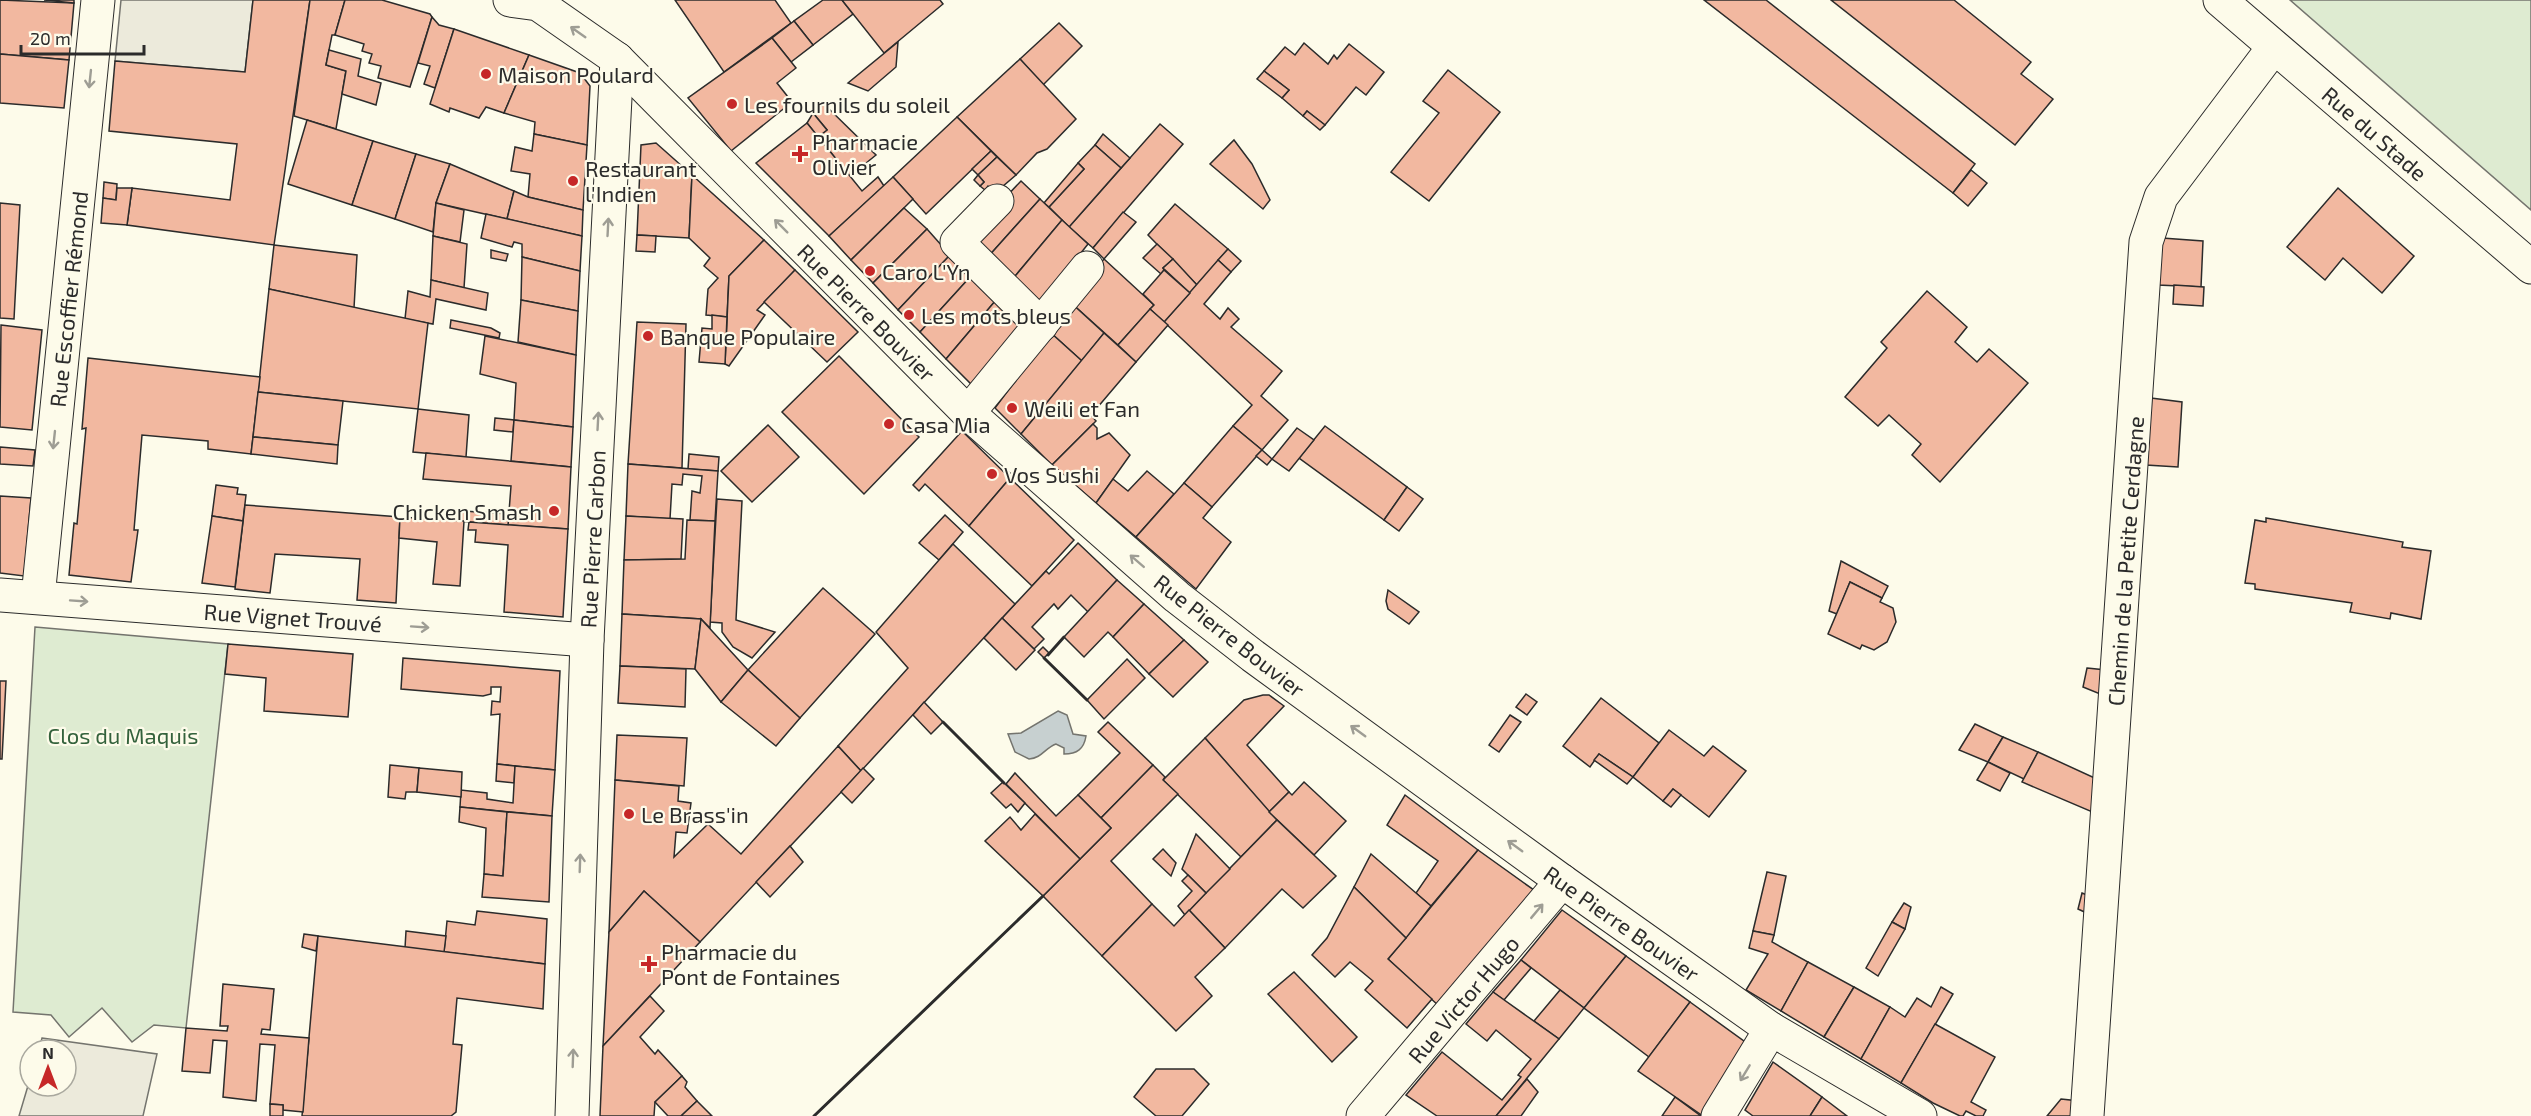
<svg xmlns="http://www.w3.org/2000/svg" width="2531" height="1116" viewBox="0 0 2531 1116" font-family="'Exo 2',sans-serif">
<rect width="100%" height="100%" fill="#fdfbea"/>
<g fill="#deebd1" stroke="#74746e" stroke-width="1.5">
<polygon points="2290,0 2531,0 2531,210"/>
<polygon points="35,627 228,644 186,1028 154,1025 132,1042 102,1008 69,1037 51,1015 13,1012"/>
</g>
<g fill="#eceadb" stroke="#74746e" stroke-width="1.5">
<polygon points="121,0 253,0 245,72 115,61"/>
<polygon points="42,1038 157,1054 143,1116 19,1116 30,1079 30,1086 66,1086 66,1050 39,1050"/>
</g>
<path fill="#c7d0d0" stroke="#74746e" stroke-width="1.5" d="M1058,711L1067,715L1073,734L1086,736C1084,749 1077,754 1064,754V748L1056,744C1045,748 1042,758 1029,759L1015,752L1008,734L1021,733Z"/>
<g fill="#f2b8a0" stroke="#2b2b2b" stroke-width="1.5">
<polygon points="0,0 74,3 69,60 0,54"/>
<polygon points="44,0 74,0 74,3"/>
<polygon points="253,0 310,0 274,245 127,225 132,188 230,200 237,144 109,131 115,61 245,72"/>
<polygon points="310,0 345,0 335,35 332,35 326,65 346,71 336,129 294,116"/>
<polygon points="345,0 382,0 430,14 432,17 410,87 378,78 381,66 369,63 372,54 362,51 364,44 335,35"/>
<polygon points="675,0 775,0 791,23 724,72"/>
<polygon points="823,0 842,0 853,14 813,45 794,21"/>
<polygon points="842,0 940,0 943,4 884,53"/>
<polygon points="1704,0 1766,0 1975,164 1953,193"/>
<polygon points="1831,0 1954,0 2031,62 2021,74 2053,99 2015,145"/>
<polygon points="432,17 439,25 454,29 435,88 424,84 430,66 418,63"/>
<polygon points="794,21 813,45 791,62 772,38"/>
<polygon points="1059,23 1082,46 1043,85 1020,59"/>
<polygon points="454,29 529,55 504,113 486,107 479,118 450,108 449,112 430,104"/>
<polygon points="772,38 796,68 777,83 792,102 731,151 688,98"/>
<polygon points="898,42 896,67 868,91 848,83"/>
<polygon points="1304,43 1328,64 1334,55 1337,59 1349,44 1384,72 1366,95 1356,87 1325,125 1307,111 1303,116 1282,98 1289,90 1264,71 1285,47 1295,55"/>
<polygon points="329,50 361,59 358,76 381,83 376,105 342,94 346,71 326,65"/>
<polygon points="0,54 69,60 64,108 0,103"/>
<polygon points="529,55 580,73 590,86 587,145 534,134 535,122 504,113"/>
<polygon points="1020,59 1076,119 1047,149 1037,153 1016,175 957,117"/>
<polygon points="1448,70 1500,112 1429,201 1391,172 1439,113 1423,101"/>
<polygon points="1264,71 1289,90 1282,98 1257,79"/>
<polygon points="824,104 876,155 850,176 818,137 827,130 813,113"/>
<polygon points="1307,111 1325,125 1320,130 1303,116"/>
<polygon points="813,113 827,130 818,137 807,123"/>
<polygon points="957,117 991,151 926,214 893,177"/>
<polygon points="307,120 373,141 352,205 288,184"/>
<polygon points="807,123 862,191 878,177 884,186 829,236 756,163"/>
<polygon points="1160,124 1183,144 1093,248 1069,227"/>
<polygon points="534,134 587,145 583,210 528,197 530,174 511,171 515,147 532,151"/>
<polygon points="1103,134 1130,158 1121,168 1095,145"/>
<polygon points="1234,140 1252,164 1270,200 1263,209 1210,164"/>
<polygon points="373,141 416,154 395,219 352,205"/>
<polygon points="656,143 692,175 689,238 637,235 641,145"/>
<polygon points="1095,145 1121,168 1069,227 1049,207 1084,169 1078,163"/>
<polygon points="991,151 997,157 978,175 972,169"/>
<polygon points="416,154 450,164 436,203 433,232 395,219"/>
<polygon points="997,157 1016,175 996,192 988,186 985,190 980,186 984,182 978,175"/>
<polygon points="1078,163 1084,169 1049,207 1044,203"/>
<polygon points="450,164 514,191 507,219 436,203"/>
<polygon points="1971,170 1987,183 1968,206 1953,193"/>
<polygon points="692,175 764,240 729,276 727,317 706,315 708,289 718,278 704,266 710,258 689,238"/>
<polygon points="978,175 984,182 980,186 974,180"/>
<polygon points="893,177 913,199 851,260 829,236"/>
<polygon points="1021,181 1040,199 987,258 964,241"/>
<polygon points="104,182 117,184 116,200 103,198"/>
<polygon points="117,188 132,188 127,225 101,223 103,198 116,200"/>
<polygon points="2338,188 2414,256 2382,293 2343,258 2325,280 2287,247"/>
<polygon points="514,191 528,197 583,210 582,236 507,219"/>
<polygon points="1040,199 1062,220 1011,281 987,258"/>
<polygon points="0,203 20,205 14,319 0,318"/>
<polygon points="436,203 464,210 460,242 433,236"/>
<polygon points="1175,204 1228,249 1197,285 1148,235"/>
<polygon points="904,208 927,229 873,283 851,260"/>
<polygon points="1123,212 1136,222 1104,259 1093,248"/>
<polygon points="486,214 582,236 580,271 522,257 522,244 514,242 512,247 481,238"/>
<polygon points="1062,220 1088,244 1038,307 1011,281"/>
<polygon points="927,229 950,255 898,310 873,283"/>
<polygon points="637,235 656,236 655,252 636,251"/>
<polygon points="433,236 467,244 464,288 431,280"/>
<polygon points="2162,238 2203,241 2201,287 2158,285"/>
<polygon points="764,240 795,270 757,310 765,315 729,366 725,364 729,276"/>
<polygon points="1157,244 1173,259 1163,268 1164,270 1161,274 1143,258"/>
<polygon points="274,245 357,255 354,308 269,289"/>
<polygon points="1228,249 1241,261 1231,272 1218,260"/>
<polygon points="491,250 508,254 506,261 491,258"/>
<polygon points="950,255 971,276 920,332 898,310"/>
<polygon points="522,257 580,271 578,311 521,300"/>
<polygon points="1104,259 1154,305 1118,345 1069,301"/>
<polygon points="1173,259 1197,285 1190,293 1163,268"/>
<polygon points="1218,260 1231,272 1204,304 1220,319 1228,308 1239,319 1231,327 1282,371 1261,396 1288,420 1262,450 1233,426 1252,405 1164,322"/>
<polygon points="795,270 858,332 827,362 764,302"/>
<polygon points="1164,270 1190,293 1164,322 1150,309 1154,305 1143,294"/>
<polygon points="971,276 996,300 946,359 920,332"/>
<polygon points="431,280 488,293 486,310 436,299 433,324 405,319 408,291 430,297"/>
<polygon points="2174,285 2204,287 2203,306 2173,304"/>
<polygon points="269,289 428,323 418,409 258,392"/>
<polygon points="1927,291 1967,327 1955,342 1977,362 1989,349 2028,383 1940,482 1912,455 1921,444 1889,415 1878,426 1845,397 1887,348 1881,342"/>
<polygon points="521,300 578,311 576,355 518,342"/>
<polygon points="996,300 1023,325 974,387 946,359"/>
<polygon points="1069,301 1104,333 1082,361 1051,333"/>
<polygon points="1150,309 1168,325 1136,362 1118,345"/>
<polygon points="712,315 727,317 725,364 699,362 702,328 712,329"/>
<polygon points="451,320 491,328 500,333 499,338 450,328"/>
<polygon points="637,322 686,324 682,468 628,464"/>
<polygon points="1,325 42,330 32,430 0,427"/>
<polygon points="1051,333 1082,361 1021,434 995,408"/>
<polygon points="1104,333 1136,362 1091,415 1096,421 1052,465 1021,434"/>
<polygon points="485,336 576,355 573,427 514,420 516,383 480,374"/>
<polygon points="839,356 919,437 864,494 782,412"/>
<polygon points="88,358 260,377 251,454 208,449 208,441 142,435 134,530 138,530 131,582 69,575 74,523 77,524 86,428 82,429"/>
<polygon points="258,392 343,401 338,445 253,437"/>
<polygon points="2151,398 2182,402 2178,467 2146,465"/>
<polygon points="418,409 469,415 466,457 413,452"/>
<polygon points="495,418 514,420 513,432 494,430"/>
<polygon points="514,420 573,427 571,467 511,461"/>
<polygon points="1093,424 1097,428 1097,439 1109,433 1130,455 1096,503 1052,465"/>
<polygon points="768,425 799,457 752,502 721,471"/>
<polygon points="1233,426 1262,450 1212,507 1184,483"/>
<polygon points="1325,426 1407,487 1384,520 1299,458"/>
<polygon points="1297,428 1314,440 1289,471 1272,459"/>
<polygon points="962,431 1010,478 969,526 925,484 919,491 913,485"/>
<polygon points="253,437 338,445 337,464 251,454"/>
<polygon points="0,447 35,450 33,466 0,464"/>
<polygon points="1262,450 1272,459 1267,465 1256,456"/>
<polygon points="426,453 571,467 568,529 508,525 511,486 423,479"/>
<polygon points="689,454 719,457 718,471 688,469"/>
<polygon points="628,464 718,471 715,521 690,520 692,491 700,493 702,476 683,474 682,485 672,484 670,519 626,516"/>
<polygon points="1147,471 1174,494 1136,537 1096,503 1113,479 1128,491"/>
<polygon points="1010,478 1074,540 1032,586 969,526"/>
<polygon points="1184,483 1212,507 1203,518 1231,542 1196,589 1136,537"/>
<polygon points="216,485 238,488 237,494 246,495 243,521 212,516"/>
<polygon points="1407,487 1423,499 1399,531 1384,520"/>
<polygon points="0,496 31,498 24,576 0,573"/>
<polygon points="717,499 742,501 736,620 775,632 752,658 733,647 722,632 722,623 710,622"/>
<polygon points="245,505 400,517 396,603 357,600 360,559 275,554 270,593 235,589"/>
<polygon points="447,510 509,514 508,525 445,520"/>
<polygon points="945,515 963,532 939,560 919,543"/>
<polygon points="212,516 243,521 235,587 202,583"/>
<polygon points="626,516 683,519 681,559 624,560"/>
<polygon points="400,517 464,521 460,586 433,584 437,542 399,538"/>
<polygon points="2266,518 2403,542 2402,547 2431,551 2421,619 2391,613 2390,619 2350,612 2352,603 2255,589 2255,584 2245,583 2255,520 2266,522"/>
<polygon points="687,520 715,521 710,628 701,619 622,614 624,560 685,559"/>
<polygon points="469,522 568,529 563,617 504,612 508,545 475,542 476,530 468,530"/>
<polygon points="1078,543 1117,580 1088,612 1071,595 1058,609 1054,604 1032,627 1044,639 1034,649 1002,618 1046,571 1049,574"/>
<polygon points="953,544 1015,604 861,771 838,746 908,668 876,632"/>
<polygon points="1841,561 1888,586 1882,598 1850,582 1837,614 1829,611"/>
<polygon points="1117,580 1144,604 1113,637 1108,632 1084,657 1064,637"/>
<polygon points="1850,582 1882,598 1880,602 1893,608 1896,622 1887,642 1874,650 1862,645 1860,649 1828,634"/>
<polygon points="823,588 875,634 800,718 748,670"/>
<polygon points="1388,590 1419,612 1409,624 1388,609 1386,601"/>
<polygon points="1144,604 1184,640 1149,674 1113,637"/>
<polygon points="622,614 701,619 695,669 620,666"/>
<polygon points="1002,618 1035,650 1016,670 984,638"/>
<polygon points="701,619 748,670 721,702 695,669"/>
<polygon points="1184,640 1208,662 1173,697 1149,674"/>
<polygon points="228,644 353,654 348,717 264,711 266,678 225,674"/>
<polygon points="1043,647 1049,653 1044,658 1038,652"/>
<polygon points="403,658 560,671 555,770 497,764 500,714 491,715 492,701 500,702 501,687 491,687 491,694 483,696 401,689"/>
<polygon points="1127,659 1145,678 1104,719 1087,700"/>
<polygon points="620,666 686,669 685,707 618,703"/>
<polygon points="2087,668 2106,670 2105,696 2083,687"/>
<polygon points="748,670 800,718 776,746 721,702"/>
<polygon points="0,681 6,681 2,759 0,759"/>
<polygon points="1526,694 1537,702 1527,715 1516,707"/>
<polygon points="1263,695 1269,695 1284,706 1247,745 1289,792 1269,812 1205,738 1244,700"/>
<polygon points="1601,698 1659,743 1633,777 1599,754 1590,767 1563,746"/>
<polygon points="924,702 943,722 931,734 913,715"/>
<polygon points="1510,715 1521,722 1499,752 1489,745"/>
<polygon points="1108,722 1153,765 1101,818 1078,795 1120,753 1098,732"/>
<polygon points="1975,724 2003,737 1988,762 1959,750"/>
<polygon points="1669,730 1704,756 1713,746 1746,771 1709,817 1673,789 1663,801 1633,777"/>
<polygon points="617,735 687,738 684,786 615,780"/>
<polygon points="2003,737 2038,752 2024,779 1988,762"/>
<polygon points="1205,738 1277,820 1241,857 1163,780"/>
<polygon points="838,746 861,771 700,942 644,891 609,932 615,780 679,786 678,801 691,803 687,833 676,832 674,857 708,824 741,854"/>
<polygon points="2038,752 2099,780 2097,814 2022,782"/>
<polygon points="1599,754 1633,777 1627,784 1594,760"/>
<polygon points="1988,762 2010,773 2000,791 1977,780"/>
<polygon points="497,764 515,766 514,783 496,781"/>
<polygon points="390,765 419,768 417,792 406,792 405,799 388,797"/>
<polygon points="1153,765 1165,777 1163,780 1178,794 1111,861 1152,904 1102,956 1043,896 1111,828 1101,818"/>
<polygon points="515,766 555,770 552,816 460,807 461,790 487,793 487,799 513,803"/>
<polygon points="419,768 462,772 461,797 417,792"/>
<polygon points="863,768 874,779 852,803 841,792"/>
<polygon points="1015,773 1056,816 1078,795 1111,828 1080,859 1006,784"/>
<polygon points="1003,782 1025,803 1018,812 1011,804 1006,808 991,793"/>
<polygon points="1304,782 1346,821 1314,855 1269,812 1289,792 1292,795"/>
<polygon points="1673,789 1681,795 1671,807 1663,801"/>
<polygon points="1405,795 1478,850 1431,906 1416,893 1438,861 1387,825"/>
<polygon points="460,807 507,812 503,876 484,874 486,828 459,822"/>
<polygon points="507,812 552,816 549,902 482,897 484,874 503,876"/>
<polygon points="1035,814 1080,859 1043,896 985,841 1010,817 1021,830"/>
<polygon points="1277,820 1336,876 1303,908 1282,889 1225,948 1189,910"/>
<polygon points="1196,834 1230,869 1206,893 1182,869"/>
<polygon points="790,846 803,862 770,897 756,882"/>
<polygon points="1163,849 1176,863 1171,876 1153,859"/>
<polygon points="1478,850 1538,893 1440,1007 1388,959"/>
<polygon points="1371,854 1431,906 1406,938 1354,887"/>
<polygon points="1767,872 1786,876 1774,935 1753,931"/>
<polygon points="1188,875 1206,893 1185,915 1178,906 1192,891 1182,881"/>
<polygon points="1354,887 1406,938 1388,959 1432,999 1407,1028 1365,990 1373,981 1350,962 1335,977 1312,955 1327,938"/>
<polygon points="644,891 700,942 603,1046 609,932"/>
<polygon points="2082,893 2092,897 2091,915 2078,909"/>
<polygon points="1904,903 1911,907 1905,929 1892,922"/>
<polygon points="1152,904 1174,926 1189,910 1225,948 1195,977 1212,996 1176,1031 1102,956"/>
<polygon points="1562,910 1626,956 1584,1008 1521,960"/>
<polygon points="477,911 547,919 545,964 444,952 447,921 475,925"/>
<polygon points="1892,922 1905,929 1878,976 1866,968"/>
<polygon points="406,931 446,936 444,952 405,948"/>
<polygon points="1753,931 1774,935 1772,942 1808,962 1781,1011 1746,990 1768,954 1749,948"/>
<polygon points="304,934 318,936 316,951 302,947"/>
<polygon points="318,936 545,964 543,1009 457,998 453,1044 462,1045 456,1112 451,1116 302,1116"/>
<polygon points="1626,956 1690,1002 1649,1057 1584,1008"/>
<polygon points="1521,960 1531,968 1504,1000 1493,992"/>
<polygon points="1808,962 1854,987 1824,1037 1781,1011"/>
<polygon points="1294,972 1357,1037 1332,1062 1268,994"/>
<polygon points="223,984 274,989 270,1030 262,1029 261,1034 309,1038 303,1112 283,1110 283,1105 270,1104 275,1045 260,1044 256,1101 223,1097 227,1041 213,1040 210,1073 182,1071 186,1028 227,1031 228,1026 220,1026"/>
<polygon points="1854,987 1890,1007 1861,1059 1824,1037"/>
<polygon points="1941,987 1953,994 1901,1083 1861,1059 1890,1007 1905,1017 1917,998 1931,1007"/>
<polygon points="1560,990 1584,1008 1559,1039 1534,1021"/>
<polygon points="1493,992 1559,1039 1496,1116 1437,1116 1406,1095 1442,1052 1502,1100 1521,1077 1518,1075 1531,1059 1496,1030 1487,1041 1466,1024"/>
<polygon points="650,996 664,1011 640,1037 655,1054 658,1050 682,1076 655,1102 654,1116 600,1116 603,1046"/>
<polygon points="1690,1002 1748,1044 1703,1116 1638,1071"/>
<polygon points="1935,1024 1995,1057 1971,1102 1986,1110 1983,1116 1976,1116 1966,1111 1963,1116 1960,1116 1933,1103 1901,1083"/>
<polygon points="1773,1062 1822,1097 1810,1116 1753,1116 1745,1110"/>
<polygon points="1156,1069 1194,1069 1209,1084 1182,1116 1156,1116 1134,1097"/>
<polygon points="682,1076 687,1082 685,1087 697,1101 681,1116 668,1116 655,1102"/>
<polygon points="1527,1079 1538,1092 1521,1116 1496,1116"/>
<polygon points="1675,1097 1701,1116 1662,1116"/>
<polygon points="1822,1097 1847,1116 1810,1116"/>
<polygon points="2061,1099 2079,1101 2074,1116 2047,1116"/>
<polygon points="697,1101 712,1116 681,1116"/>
<polygon points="270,1104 283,1105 283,1116 270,1116"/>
</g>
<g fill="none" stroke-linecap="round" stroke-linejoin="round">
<defs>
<g id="minor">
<polyline points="2220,0 2531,267"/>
<polyline points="617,59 968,413 1177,597 1253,656 1562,881 1771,1029 1920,1116"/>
<polyline points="997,201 957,242 1041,325"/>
<polyline points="968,413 1087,268"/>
<polyline points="0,595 587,640"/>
<polyline points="38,597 98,0"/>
<polyline points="1363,1116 1562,881"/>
<polyline points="1718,1116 1771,1029"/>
<polyline points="2087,1116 2146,242 2161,197 2274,47"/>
</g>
<polyline id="tertiary" points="510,0 538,4 617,59 587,640 572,1116"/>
</defs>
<use href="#minor" stroke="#2b2b2b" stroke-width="35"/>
<use href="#tertiary" stroke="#2b2b2b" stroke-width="35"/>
<use href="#minor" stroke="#fdfbea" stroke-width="33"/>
<use href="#tertiary" stroke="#fdfbea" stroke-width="33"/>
<g stroke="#2b2b2b" stroke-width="3">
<polyline points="1048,655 1064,637"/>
<polyline points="1044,658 1087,700"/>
<polyline points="943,722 1004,783"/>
<polyline points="814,1116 1043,896"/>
</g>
</g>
<defs><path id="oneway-shaft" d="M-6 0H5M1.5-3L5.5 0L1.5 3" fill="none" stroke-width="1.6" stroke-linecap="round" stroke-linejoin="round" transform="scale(1.5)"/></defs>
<g stroke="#9e9d94">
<use href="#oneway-shaft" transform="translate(578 32) rotate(-145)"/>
<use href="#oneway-shaft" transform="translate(90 79) rotate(96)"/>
<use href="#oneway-shaft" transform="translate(781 226) rotate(-135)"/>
<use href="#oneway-shaft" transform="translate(608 227) rotate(-87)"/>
<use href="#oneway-shaft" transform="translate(598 421) rotate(-87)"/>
<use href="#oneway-shaft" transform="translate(54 440) rotate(96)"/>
<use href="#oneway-shaft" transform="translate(1137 561) rotate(-139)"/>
<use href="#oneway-shaft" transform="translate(79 601) rotate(4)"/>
<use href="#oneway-shaft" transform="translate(420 627) rotate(4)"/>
<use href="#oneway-shaft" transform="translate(1358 731) rotate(-144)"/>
<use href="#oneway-shaft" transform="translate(1515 846) rotate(-144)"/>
<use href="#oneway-shaft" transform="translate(580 863) rotate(-88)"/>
<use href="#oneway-shaft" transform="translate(1537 911) rotate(-50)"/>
<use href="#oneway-shaft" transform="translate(573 1058) rotate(-88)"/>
<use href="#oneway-shaft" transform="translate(1745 1073) rotate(121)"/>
</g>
<g fill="#c62828" stroke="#fdfbea" stroke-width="2">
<circle cx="486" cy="74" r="6"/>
<circle cx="732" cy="104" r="6"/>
<path d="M797 145h6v6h6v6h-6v6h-6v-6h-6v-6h6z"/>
<circle cx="573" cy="181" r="6"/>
<circle cx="870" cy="271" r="6"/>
<circle cx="909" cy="315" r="6"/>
<circle cx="648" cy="336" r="6"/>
<circle cx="1012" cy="408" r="6"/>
<circle cx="889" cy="424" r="6"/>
<circle cx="992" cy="474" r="6"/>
<circle cx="554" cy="511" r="6"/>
<circle cx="629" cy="814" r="6"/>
<path d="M646 955h6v6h6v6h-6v6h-6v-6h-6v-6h6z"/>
</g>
<g text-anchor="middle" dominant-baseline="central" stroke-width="4.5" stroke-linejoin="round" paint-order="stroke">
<g font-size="22" fill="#2b2b2b" stroke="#fdfbea" text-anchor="start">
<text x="498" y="74">Maison Poulard</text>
<text x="744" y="104">Les fournils du soleil</text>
<text x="812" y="141">Pharmacie<tspan x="812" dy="25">Olivier</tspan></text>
<text x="585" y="168">Restaurant<tspan x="585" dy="25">l'Indien</tspan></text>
<text x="882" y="271">Caro L'Yn</text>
<text x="921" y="315">Les mots bleus</text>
<text x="660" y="336">Banque Populaire</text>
<text x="1024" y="408">Weili et Fan</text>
<text x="901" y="424">Casa Mia</text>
<text x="1004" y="474">Vos Sushi</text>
<text x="542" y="511" text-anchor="end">Chicken Smash</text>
<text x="641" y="814">Le Brass'in</text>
<text x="661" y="951">Pharmacie du<tspan x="661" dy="25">Pont de Fontaines</tspan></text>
</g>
<g font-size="22" fill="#2b2b2b" stroke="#fdfbea">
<text transform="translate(2375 133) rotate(41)">Rue du Stade</text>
<text transform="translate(68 299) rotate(-84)">Rue Escoffier Rémond</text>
<text transform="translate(867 312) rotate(45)">Rue Pierre Bouvier</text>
<text transform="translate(592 539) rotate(-87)">Rue Pierre Carbon</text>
<text transform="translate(2125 561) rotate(-86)">Chemin de la Petite Cerdagne</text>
<text transform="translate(293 617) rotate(4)">Rue Vignet Trouvé</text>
<text transform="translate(1230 635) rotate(38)">Rue Pierre Bouvier</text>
<text transform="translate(1622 923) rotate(35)">Rue Pierre Bouvier</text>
<text transform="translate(1463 999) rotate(-50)">Rue Victor Hugo</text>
</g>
<g font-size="22" fill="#34623c" stroke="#fdfbea">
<text x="123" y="735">Clos du Maquis</text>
</g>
</g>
<g transform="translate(48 1068)"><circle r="28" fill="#fdfbea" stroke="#a9a89e" stroke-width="1.5"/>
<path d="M0-4.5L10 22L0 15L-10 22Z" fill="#c62828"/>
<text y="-9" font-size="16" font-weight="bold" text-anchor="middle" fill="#2b2b2b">N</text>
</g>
<path d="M21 45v9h123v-9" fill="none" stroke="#2b2b2b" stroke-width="3"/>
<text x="30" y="45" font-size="18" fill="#2b2b2b" stroke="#fdfbea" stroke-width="4.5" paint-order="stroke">20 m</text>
</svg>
